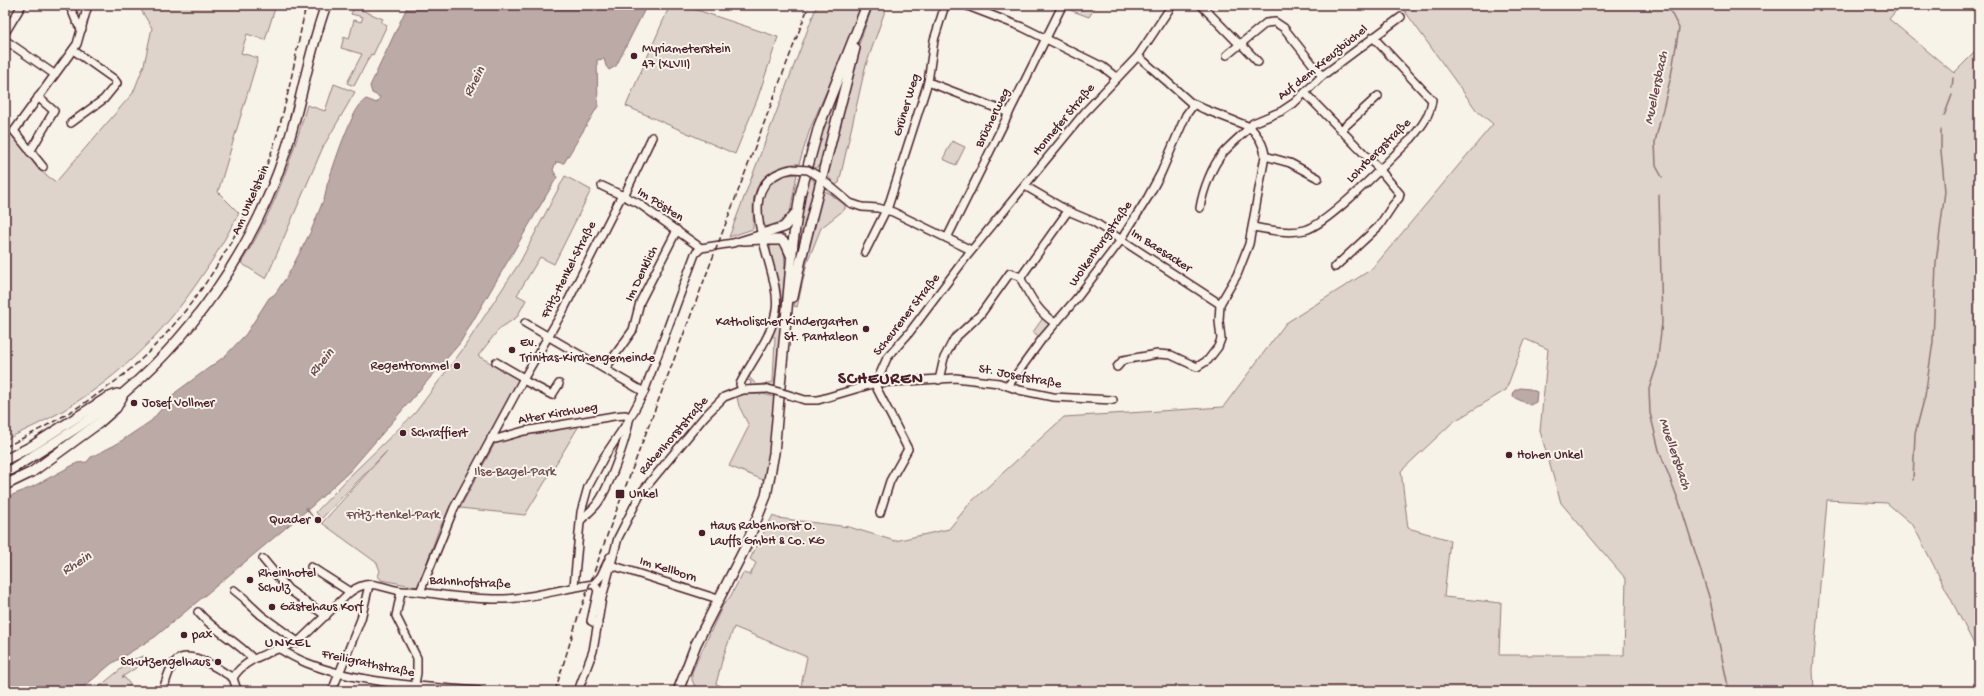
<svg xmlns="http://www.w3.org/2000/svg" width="1984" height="696" viewBox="0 0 1984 696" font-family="'Gochi Hand',sans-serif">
<rect width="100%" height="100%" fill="#f7f3e8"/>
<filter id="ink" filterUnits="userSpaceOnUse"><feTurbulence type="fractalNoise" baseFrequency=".025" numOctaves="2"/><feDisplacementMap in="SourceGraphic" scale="8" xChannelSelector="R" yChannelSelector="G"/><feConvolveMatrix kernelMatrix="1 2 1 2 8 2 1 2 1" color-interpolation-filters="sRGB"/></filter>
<g filter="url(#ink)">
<g fill="#ded4cc" stroke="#947a7c" fill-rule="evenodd">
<path d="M138,5H276L265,40L247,34L241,53L258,58L218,192L239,213C198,291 150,355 75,403C53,418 29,428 5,440V128L8,129L39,170L56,182L133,93L144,65L152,28Z"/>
<polygon points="670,5 682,5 778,37 757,100 735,154 626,106"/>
<path d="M817,5H864L810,129L799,164C780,162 757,178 754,198C752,208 754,219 753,229L729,237Z"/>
<polygon points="873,5 887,5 865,68 839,183 835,185 828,176 829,163 852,64"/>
<polygon points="1056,5 1096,5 1089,17"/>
<path d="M1394,5H1899L1900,6L1889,19L1954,73L1979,48V654L1913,525L1887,503L1827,500L1813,670L1814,691H800L807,657L734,627L723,657L716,684L736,691H697L692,680V672L723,605L730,597L743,573L750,575L756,563L750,559L773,515L777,518L849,527L895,541L949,529L970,503L1064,417L1223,407L1286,323L1372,269L1493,124L1477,111L1404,10ZM1525,339L1548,349L1540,431L1561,503L1626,579L1624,655H1499L1501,603L1444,597L1450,540L1408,528L1401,471L1453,422L1506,390Z"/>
<polygon points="354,7 383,19 381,22 387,25 373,55 371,54 354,86 347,83 362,54 341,48 344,37 349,39 354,20 361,22 363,17 351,14"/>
<polygon points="846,65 821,163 816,168 810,167 823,122"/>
<path d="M334,84L355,92L323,147L266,279L241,263C273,214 291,161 307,105L325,111Z"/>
<polygon points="952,141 965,147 956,165 943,159"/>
<path d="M787,174L789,175L797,174L789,218L783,223L769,228C763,225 763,222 762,215C759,194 768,182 787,174Z"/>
<polygon points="565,176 591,190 554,264 540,257 517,295 526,300 517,317 499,329 478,356 520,379 439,529 418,587 381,580 378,576 380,571 377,563 322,523 387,451 321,519 316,512 353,473 415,413 463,349 520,262"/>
<polygon points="807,177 814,180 815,191 796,270 801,212"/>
<polygon points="824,191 829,193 845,205 845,209 821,228 807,263 797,307 794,306 799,277 821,193"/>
<path d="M781,243C789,261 782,282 784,301L776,387L750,386L751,381L745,380L779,320C786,294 774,274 770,249L771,244ZM773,336L775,337L773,382L757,385L749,377Z"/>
<polygon points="1043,318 1050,323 1040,337 1033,332"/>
<polygon points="746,394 763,394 775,397 770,453 766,481 729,466 749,426 739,406 737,397"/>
<polygon points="580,424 525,515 460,508 495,443 536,431"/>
<polygon points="144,656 145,662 122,677 125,678 135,691 94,691 132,660"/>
</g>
<g fill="#bcaaa7" stroke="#8e7275">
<path d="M408,5H647L616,66L609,70L606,66L604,59L597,60L598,106L564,163L556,162L553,170L557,177L460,343L350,471L312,506L155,637L111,664L79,691H5V498L32,487L77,463L87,462L91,457L115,445L151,421L176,392L225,356L246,334L269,298L275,294L288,275L311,231L325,196L327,185C334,166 351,108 366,99L377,103L380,97L372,93L370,86Z"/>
<polygon points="1520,388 1530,389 1537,392 1536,402 1530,405 1513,397 1514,391"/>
</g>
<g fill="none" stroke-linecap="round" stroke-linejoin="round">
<g stroke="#8e7275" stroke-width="1.5">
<polyline points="1968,5 1979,15"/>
<polyline points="1952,88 1953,78"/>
<polyline points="1944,116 1952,95"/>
<polyline points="1662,177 1656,166 1655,142 1671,76 1679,28 1667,5"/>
<polyline points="1659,195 1662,323 1657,365 1649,389 1650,413 1659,450 1681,507 1710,600 1729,691"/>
<polyline points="1913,480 1915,434 1925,396 1933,342 1936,263 1945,191 1941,151 1941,130"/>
<polyline points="306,508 312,516"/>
</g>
<defs>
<g id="minor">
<path d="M68,5C75,12 74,23 82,29"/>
<polyline points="965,5 1022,27 1103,67 1117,78"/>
<polyline points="1974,5 1979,9"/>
<polyline points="1202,6 1239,44"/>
<polyline points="5,33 22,5"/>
<polyline points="5,40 54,74"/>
<polyline points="1240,43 1258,62"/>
<polyline points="1227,55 1266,23 1275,22 1284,28 1322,76"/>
<polyline points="1138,56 1190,102 1204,109 1250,127 1253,123 1282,111 1294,103 1322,76 1401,17"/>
<polyline points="928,82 1009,113"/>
<polyline points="1305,93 1379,169 1400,194 1399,198 1393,205 1379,226 1335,267"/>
<polyline points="71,123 104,99 117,83 114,79 73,50"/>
<polyline points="1341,130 1378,96"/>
<polyline points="30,152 54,111 38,97"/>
<polyline points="1265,156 1290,163 1318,178"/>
<polyline points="43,167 14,131 77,44 88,5"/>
<polyline points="818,176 850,203 862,207 878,208 893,212 971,250"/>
<polyline points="602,186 638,203 701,248"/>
<polyline points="1025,186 1068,211 1094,222 1220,304"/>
<polyline points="624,196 652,137"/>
<polyline points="887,210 928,82 934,40 945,5"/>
<path d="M1253,227C1270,230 1288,234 1305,230C1329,224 1390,159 1411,139C1421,127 1430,116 1432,100L1373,37"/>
<polyline points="947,238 1061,8"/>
<polyline points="744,241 763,240"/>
<polyline points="865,252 886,210"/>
<polyline points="525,323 644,392"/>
<path d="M1055,323C1039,313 1031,298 1022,281L1021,277L1068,211"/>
<polyline points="496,362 524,378"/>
<path d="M1117,367L1123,360L1158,354L1171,355L1197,367L1208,360L1218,347L1221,339L1219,321L1220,304L1237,275L1249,244L1265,156C1264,144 1258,136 1250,127C1241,136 1231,144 1223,153C1212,166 1203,190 1200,208"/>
<polyline points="605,369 633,330 640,302 677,230"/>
<polyline points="523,380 552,395 559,384"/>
<polyline points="939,380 944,358 954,339 980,315 1010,273 1021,277"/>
<polyline points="874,383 908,449 890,481 880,513"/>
<polyline points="876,383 887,358 909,333 967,256 1085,112 1138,56 1172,5"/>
<polyline points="1008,386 1042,339 1077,298 1121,240 1148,197 1161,173 1186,115 1194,104"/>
<path d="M742,390L740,384C752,360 772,337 776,310C783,269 722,183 792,169"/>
<polyline points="786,394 805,400 818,400 876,383 955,378 999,383 1019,390 1053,397 1113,400"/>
<polyline points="491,438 496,439 524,431 614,416 625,415 630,417"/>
<path d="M581,520C586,515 592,510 597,504C608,490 627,438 629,420"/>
<polyline points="263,559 288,589 326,616"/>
<polyline points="611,565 718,599"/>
<polyline points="311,567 350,592"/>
<polyline points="594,584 598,590 591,621 598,625"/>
<polyline points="594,584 601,576 610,557"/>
<polyline points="574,586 581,512 588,487 604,457 629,420 644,392 695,254 701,248 733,243 762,234"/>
<polyline points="234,590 245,599"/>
<polyline points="401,592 396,616 417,658 417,673 414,690"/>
<polyline points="420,592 454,508 524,378 563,311 622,195"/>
<polyline points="246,601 261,615 298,642"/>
<path d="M198,612C214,631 237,641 253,659"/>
<path d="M280,649C288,654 297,659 307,663C357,683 426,687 479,691"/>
<path d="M162,691C166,683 167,675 171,668C183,642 218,669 233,678"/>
<path d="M239,691L236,687L233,678C244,658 273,652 293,643L298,642L350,592C374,574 388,594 410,591C441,594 473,600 504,599C534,598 564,588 594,584"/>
<polyline points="332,691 361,619 369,585"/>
<polyline points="578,691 593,651 602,598 618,538 641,493 704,417 724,397 742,390 768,389"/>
</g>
<g id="major">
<polyline points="762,234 784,227 795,214"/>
<polyline points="763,240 781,240 786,244 791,255"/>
<polyline points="793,297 801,259 855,48"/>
<polyline points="5,460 32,446 105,399 117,394"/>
<path d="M5,473C40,452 76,430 109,405C190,342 252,251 285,153C301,105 308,54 326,5"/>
<polyline points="5,485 32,472 99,423 116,408 122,397"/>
<polyline points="678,691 696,644 746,546 766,496 774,453 793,242 800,195 819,126 867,5"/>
</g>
</defs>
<use href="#minor" stroke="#4a1f2b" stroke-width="10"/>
<use href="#major" stroke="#4a1f2b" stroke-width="12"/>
<use href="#minor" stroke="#f7f3e8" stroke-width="7"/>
<use href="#major" stroke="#f7f3e8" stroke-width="9"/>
<g stroke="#4a1f2b" stroke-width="1.5" stroke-dasharray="6 3" stroke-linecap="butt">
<path d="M5,447C44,428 82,407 117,380C190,323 249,226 276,138C289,95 297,49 306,5"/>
<polyline points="555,691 577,620 609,530 809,5"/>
</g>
<defs>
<g id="minor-bridge">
<polyline points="792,169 808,170 818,176"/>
<polyline points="768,389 786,394"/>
</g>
</defs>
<use href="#minor-bridge" stroke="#4a1f2b" stroke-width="10" stroke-linecap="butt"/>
<use href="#minor-bridge" stroke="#f7f3e8" stroke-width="7"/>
</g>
</g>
<g fill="#4a1f2b" stroke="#f7f3e8" stroke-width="1.5">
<circle cx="634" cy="56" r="4"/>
<circle cx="866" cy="329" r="4"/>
<circle cx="512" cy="350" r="4"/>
<circle cx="457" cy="366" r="4"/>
<circle cx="134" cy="403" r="4"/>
<circle cx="403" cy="433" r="4"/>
<circle cx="1509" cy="455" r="4"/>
<rect x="615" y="489" width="10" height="10" rx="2"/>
<circle cx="318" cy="520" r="4"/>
<circle cx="702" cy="533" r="4"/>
<circle cx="250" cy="580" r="4"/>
<circle cx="272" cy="607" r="4"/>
<circle cx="184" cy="635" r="4"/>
<circle cx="218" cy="662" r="4"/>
</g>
<g text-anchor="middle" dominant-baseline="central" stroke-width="4" stroke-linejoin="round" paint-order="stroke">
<g font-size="13" fill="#4a1f2b" stroke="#f7f3e8" text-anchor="start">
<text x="642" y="49">Myriameterstein<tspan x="642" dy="15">47 (XLVII)</tspan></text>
<text x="858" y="322" text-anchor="end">Katholischer Kindergarten<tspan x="858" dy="15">St. Pantaleon</tspan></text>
<text x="520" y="343">Ev.<tspan x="520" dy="15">Trinitas-Kirchengemeinde</tspan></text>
<text x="449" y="366" text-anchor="end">Regentrommel</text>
<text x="142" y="403">Josef Vollmer</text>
<text x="411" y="433">Schraffiert</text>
<text x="1517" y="455">Hohen Unkel</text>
<text x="629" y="494">Unkel</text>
<text x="310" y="520" text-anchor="end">Quader</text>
<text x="710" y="526">Haus Rabenhorst O.<tspan x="710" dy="15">Lauffs GmbH &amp; Co. KG</tspan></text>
<text x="258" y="573">Rheinhotel<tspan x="258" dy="15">Schulz</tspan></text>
<text x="280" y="607">Gästehaus Korf</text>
<text x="192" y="635">pax</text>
<text x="210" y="662" text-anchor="end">Schutzengelhaus</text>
</g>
<g font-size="13" fill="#4a1f2b" stroke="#f7f3e8">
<text transform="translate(1323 63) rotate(-39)">Auf dem Kreuzbüchel</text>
<text transform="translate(907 105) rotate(-73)">Grüner Weg</text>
<text transform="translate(993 118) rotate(-64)">Brücherweg</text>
<text transform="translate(1064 120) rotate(-50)">Honnefer Straße</text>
<text transform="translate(1379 151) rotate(-45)">Lohrbergstraße</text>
<text transform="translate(251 200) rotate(-66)">Am Unkelstein</text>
<text transform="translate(660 205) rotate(33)">Im Pösten</text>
<text transform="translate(1101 244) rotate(-55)">Wolkenburgstraße</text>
<text transform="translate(1161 251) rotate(33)">Im Baesacker</text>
<text transform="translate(569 270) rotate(-63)">Fritz-Henkel-Straße</text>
<text transform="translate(642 274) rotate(-64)">Im Denklich</text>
<text transform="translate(907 315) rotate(-52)">Scheurener Straße</text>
<text transform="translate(1020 377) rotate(11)">St. Josefstraße</text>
<text transform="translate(558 414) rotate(-10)">Alter Kirchweg</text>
<text transform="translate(674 436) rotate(-49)">Rabenhorststraße</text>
<text transform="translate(668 570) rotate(18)">Im Kellborn</text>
<text transform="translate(470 583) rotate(3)">Bahnhofstraße</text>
<text transform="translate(368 664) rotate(12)">Freiligrathstraße</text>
</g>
<g font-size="13" fill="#6f4c53" stroke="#f7f3e8">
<text x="515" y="472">Ilse-Bagel-Park</text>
<text x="393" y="515">Fritz-Henkel-Park</text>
</g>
<g font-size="14" font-style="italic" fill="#6c4950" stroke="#f7f3e8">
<text transform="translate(475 82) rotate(-63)">Rhein</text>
<text transform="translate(1657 88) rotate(-78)">Muellersbach</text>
<text transform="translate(322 363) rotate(-50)">Rhein</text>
<text transform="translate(1674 454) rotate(71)">Muellersbach</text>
<text transform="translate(77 564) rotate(-32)">Rhein</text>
</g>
<g font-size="15" letter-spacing="1" fill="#4a1f2b" stroke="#f7f3e8">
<text x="288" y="643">UNKEL</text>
</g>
<g font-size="17" font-weight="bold" letter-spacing="1" fill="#4a1f2b" stroke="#f7f3e8">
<text x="881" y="380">SCHEUREN</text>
</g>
</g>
<rect width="1984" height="696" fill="none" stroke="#f7f3e8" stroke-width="20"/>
<rect x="10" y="10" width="1964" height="676" fill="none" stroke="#4a1f2b" stroke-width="1.5" filter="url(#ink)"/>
</svg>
